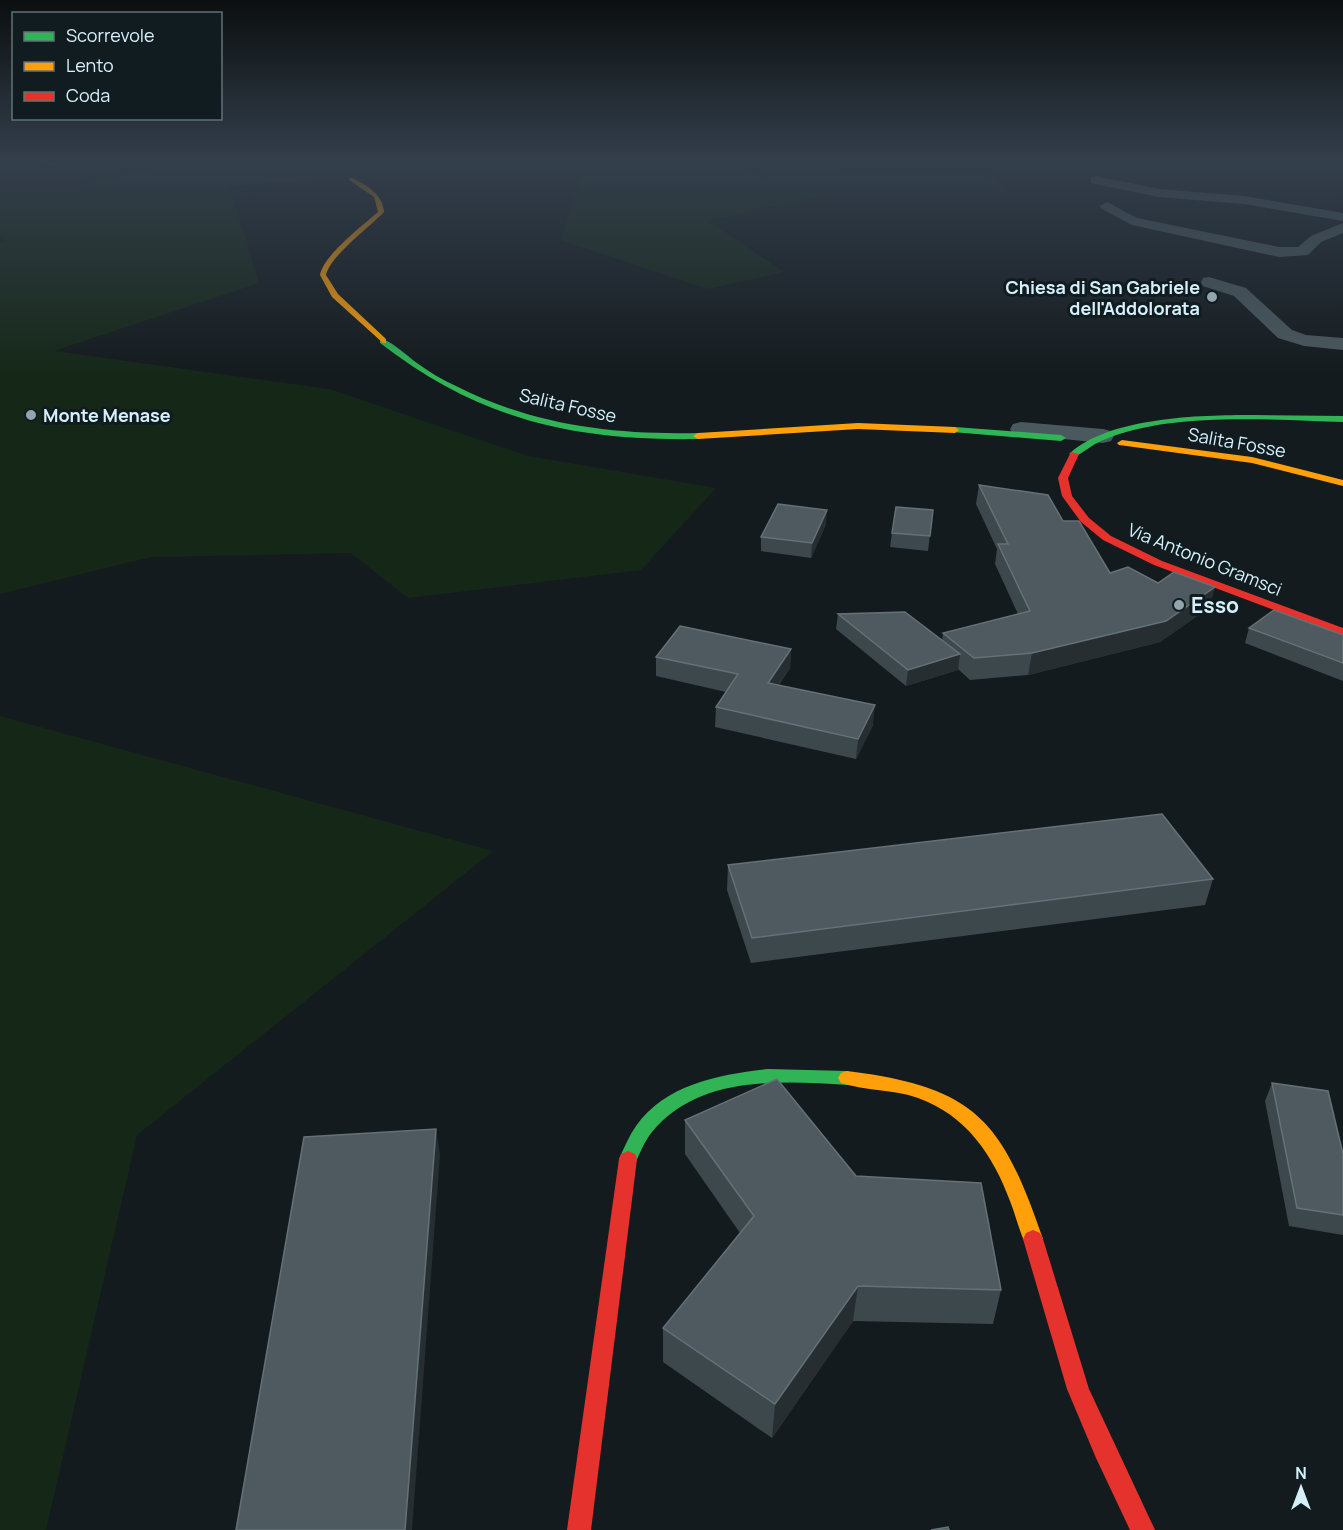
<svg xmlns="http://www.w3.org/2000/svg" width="1343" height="1530" viewBox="0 0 1343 1530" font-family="Manrope,sans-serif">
<rect width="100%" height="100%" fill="#141b1e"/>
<g fill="#152818">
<polygon points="168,162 737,162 759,176 986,173 1014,194 827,194 708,221 784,272 708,289 561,240 586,163 433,170 229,186 259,283 54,351 329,389 528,456 716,488 641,570 408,598 351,553 151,557 0,594 0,243 7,242 0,236 0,188 61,191"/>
<polygon points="0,716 493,851 137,1135 46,1530 0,1530"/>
</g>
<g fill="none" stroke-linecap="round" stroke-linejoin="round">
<g fill="#4a595d" fill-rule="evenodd">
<polygon points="40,162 60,162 61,164 55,168"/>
<polygon points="1096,176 1159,189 1244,196 1343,213 1343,221 1244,204 1159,197 1091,183 1091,177"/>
<polygon points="1107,202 1137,218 1279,247 1298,247 1311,236 1343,223 1343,233 1321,242 1308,255 1279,257 1132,225 1102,209 1100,206"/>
<polygon points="1209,277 1246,288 1292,330 1306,335 1343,338 1343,350 1304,346 1278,338 1234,296 1203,286 1201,282 1203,278"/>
<polygon points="1021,422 1103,429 1111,431 1114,436 1111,441 1103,443 1013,434 1010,429 1013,424"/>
</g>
<g fill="#30b455" fill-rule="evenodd">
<path d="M383,339C395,344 406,355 417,363C429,372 443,380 456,386C532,425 614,435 698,433L703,436L698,439C573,441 480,420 380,343V339Z"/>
<path d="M1252,415L1343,416V422C1270,420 1168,411 1101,441C1092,445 1085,451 1077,456L1069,454C1109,417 1200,415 1252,415Z"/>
<polygon points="955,427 1061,435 1066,438 1061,441 952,432 951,430"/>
<path d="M768,1069L847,1071L853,1073L856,1078L853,1083L847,1085C781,1081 699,1075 652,1132C644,1142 640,1153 635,1164L628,1167L621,1164L619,1159C624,1148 629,1136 636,1126C665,1084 721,1074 768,1069Z"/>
</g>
<g fill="#ff9f0a" fill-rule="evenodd">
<path d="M349,178H353C367,186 383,194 384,212C370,227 330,256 326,275L338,294L386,339V343H383L332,297L320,275C323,256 363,225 378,212L374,197L349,180Z"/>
<polygon points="858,423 955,427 959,430 955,433 858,429 698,439 693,436 698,433"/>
<polygon points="1122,440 1252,457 1343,480 1343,486 1252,463 1119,445 1117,443"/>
<path d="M847,1071C976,1087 1002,1120 1043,1239L1040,1245L1033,1248L1026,1245C1019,1231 1016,1216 1010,1201C993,1155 966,1115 918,1098C893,1089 866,1091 841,1083L838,1078L841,1073Z"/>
</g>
<g fill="#e5322d" fill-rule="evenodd">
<polygon points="1071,452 1079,454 1068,478 1072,496 1089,518 1111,536 1162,561 1343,628 1343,636 1154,565 1103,540 1081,522 1062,496 1058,478"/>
<polygon points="628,1151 635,1154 637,1159 591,1530 567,1530 619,1159 621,1154"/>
<polygon points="1033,1230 1040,1233 1043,1239 1089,1389 1155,1530 1130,1530 1096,1458 1067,1389 1023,1239 1026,1233"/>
</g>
</g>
<g fill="#3d484d">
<polygon points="979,485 1063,521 1110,573 1158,583 1210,607 1160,642 1028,675 970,680 958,669 958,670 906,686 836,629 838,614 942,641 943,633 1018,614 995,564 997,549 976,504"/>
<polygon points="933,510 928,551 890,547 892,533"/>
<polygon points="826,524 811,558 761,551 761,537"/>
<polygon points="1249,628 1343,635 1343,681 1245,643"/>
<polygon points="791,649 790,668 779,685 873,725 856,759 715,727 716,707 726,692 656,676 656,657"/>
<polygon points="728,865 1213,879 1205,905 751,963 727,890"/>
<polygon points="1272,1083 1343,1154 1343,1235 1289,1226 1265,1101"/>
<polygon points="685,1120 856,1176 1001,1290 993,1324 853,1321 772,1438 663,1362 663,1328 740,1233 685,1154"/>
</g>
<g fill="#262e32">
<polygon points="827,510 826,524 811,558 812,543"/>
<polygon points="1215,587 1210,607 1160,642 1028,675 1032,653"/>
<polygon points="791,649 790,668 767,702 768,683"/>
<polygon points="960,654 958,670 906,686 908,670"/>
<polygon points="875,705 873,725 856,759 858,739"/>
<polygon points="436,1129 440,1155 412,1530 405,1530"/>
<polygon points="858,1286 853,1321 772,1438 775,1404"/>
</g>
<g fill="#4e5a5f" stroke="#637178" stroke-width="1.5">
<polygon points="979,485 1048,495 1063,521 1079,521 1110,573 1128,567 1158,583 1174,572 1215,587 1166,621 1032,653 974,658 943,633 1030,611 998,544 1008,544"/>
<polygon points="778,504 827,510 812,543 761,537"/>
<polygon points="896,507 933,510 930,536 892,533"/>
<polygon points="1274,610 1343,635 1343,663 1249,628"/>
<polygon points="905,612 960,654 908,670 838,614"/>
<polygon points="680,626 791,649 768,683 875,705 858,739 716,707 738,674 656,657"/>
<polygon points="1162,814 1213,879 752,938 728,865"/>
<polygon points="777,1079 856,1176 981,1183 1001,1290 858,1286 775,1404 663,1328 754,1216 685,1120"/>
<polygon points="1272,1083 1328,1091 1343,1154 1343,1215 1297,1208"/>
<polygon points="436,1129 405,1530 236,1530 304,1137"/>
<polygon points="948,1527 949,1530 931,1530"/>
</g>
<linearGradient id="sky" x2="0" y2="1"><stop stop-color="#0b0f10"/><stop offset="0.43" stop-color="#343f4c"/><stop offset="1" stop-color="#343f4c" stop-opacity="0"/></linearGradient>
<rect width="1343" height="376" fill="url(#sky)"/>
<g fill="#92a5ac" stroke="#111c21" stroke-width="2">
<circle cx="1212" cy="297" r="6"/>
<circle cx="31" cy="415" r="6"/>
<circle cx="1179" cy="605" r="6"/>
</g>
<g text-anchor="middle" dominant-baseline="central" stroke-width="6" stroke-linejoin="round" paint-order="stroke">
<g font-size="18" font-weight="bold" fill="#d6f0f9" stroke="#111c21" text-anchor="end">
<text x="1200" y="287">Chiesa di San Gabriele<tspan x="1200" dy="21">dell'Addolorata</tspan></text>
<text x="43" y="415" text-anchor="start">Monte Menase</text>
</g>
<g font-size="18" fill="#d6f0f9" stroke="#111c21">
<text transform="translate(568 405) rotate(13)">Salita Fosse</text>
<text transform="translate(1237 442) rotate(10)">Salita Fosse</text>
<text transform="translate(1205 559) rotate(22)">Via Antonio Gramsci</text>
</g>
<g font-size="21" font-weight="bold" fill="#d6f0f9" stroke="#111c21" text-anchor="start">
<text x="1191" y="605">Esso</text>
</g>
</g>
<rect x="12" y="12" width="210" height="108" fill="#111c21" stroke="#607177" stroke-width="1.5"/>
<rect x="24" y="32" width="30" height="9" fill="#30b455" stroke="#607177" stroke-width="1.5"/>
<text x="66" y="42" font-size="18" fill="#d6f0f9">Scorrevole</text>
<rect x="24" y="62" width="30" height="9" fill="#ff9f0a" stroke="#607177" stroke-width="1.5"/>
<text x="66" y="72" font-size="18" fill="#d6f0f9">Lento</text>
<rect x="24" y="92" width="30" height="9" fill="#e5322d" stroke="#607177" stroke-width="1.5"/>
<text x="66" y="102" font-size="18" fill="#d6f0f9">Coda</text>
<g transform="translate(1301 1488)" stroke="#111c21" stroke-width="4.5" paint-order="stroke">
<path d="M0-4.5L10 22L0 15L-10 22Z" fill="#d6f0f9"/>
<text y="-9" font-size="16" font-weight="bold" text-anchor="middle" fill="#d6f0f9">N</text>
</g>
</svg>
